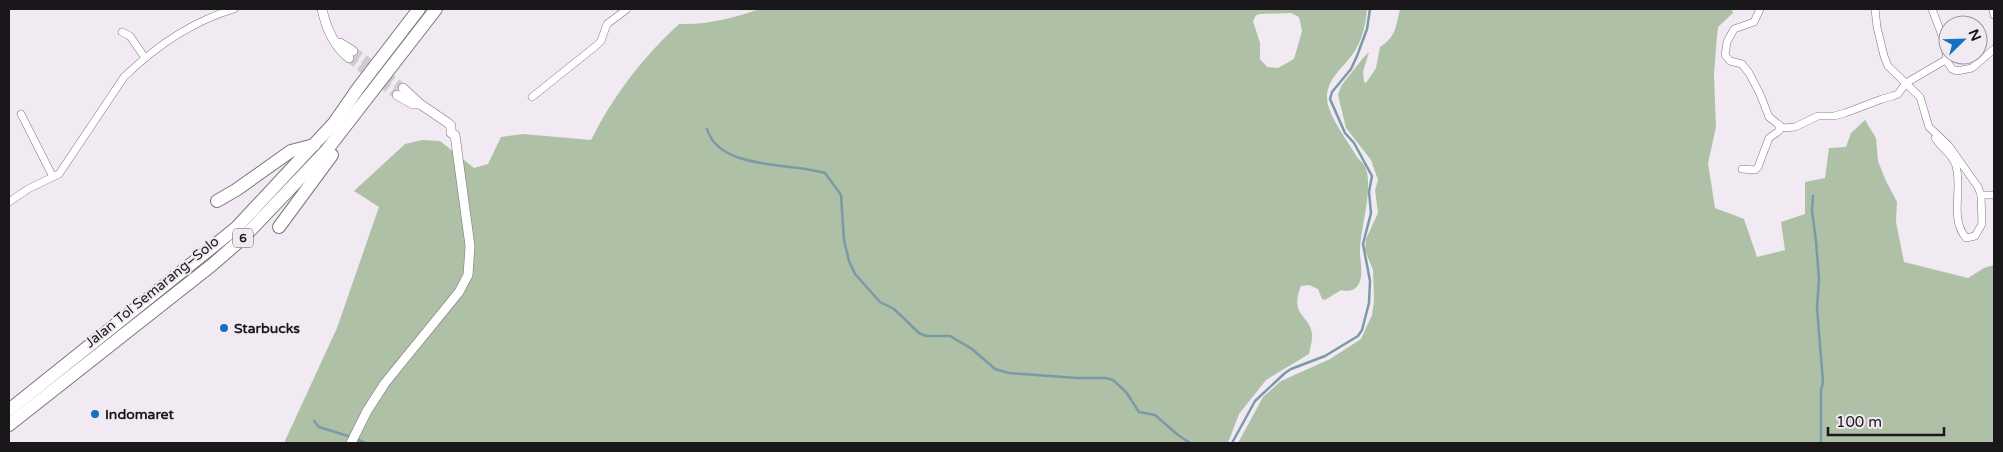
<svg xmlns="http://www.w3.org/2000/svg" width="2003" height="452" viewBox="0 0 2003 452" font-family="'Varela Round',sans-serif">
<rect width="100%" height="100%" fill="#f2eaf3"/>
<g fill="#aec0a5" fill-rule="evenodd">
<path d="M760,9H1367C1366,22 1363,37 1356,49C1347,65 1328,76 1327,96C1326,114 1349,142 1357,157C1360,161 1365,164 1366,169C1373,190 1361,226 1360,248C1359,259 1365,275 1358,285C1354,291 1348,292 1341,290L1325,300L1322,299L1318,289L1309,285L1301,286C1289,316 1310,315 1312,334C1313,340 1310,348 1309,354L1266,380L1239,414L1228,443H284L337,328L379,207L354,191L405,144L422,140L440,141L474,168L488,164L501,137L523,134L591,140C613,96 642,58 679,24C707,25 733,18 760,9ZM1291,13L1299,17L1302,31L1294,59L1278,68L1267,67L1260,59V43L1253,21L1256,15L1260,14Z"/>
<path d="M1400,9H1732L1733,13L1718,27L1716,47L1714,75L1716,127L1708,163L1715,208L1744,219L1757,257L1785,250L1781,222L1805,214V182L1825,178L1829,148L1846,147L1851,133L1865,120L1876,138L1878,161L1886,181L1897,202L1896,222L1904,262L1968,278L1984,268L1994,265V443H1238L1263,397L1281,381L1330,359L1361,339L1372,315L1374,301L1373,270L1365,250L1366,239L1378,213L1375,190L1378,180L1371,160L1346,128L1338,95L1341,86L1363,58L1369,52L1363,72L1364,82L1366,83L1376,68L1380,47C1396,37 1396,26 1400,9Z"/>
</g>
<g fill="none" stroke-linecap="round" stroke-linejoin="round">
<g stroke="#799ba8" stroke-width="2.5">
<path d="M707,129C720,171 790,162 825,173L841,195L844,240L849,261L855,274L880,302L894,309L919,333L926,336H950L972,349L995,369L1009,373L1077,378H1106L1113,380L1126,392L1139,412L1155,415L1178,435L1190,443"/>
<polyline points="1813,196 1812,211 1816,241 1819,279 1817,308 1823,382 1821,390 1821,443"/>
<polyline points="314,421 319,427 351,437"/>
<polyline points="356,439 365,443"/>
<polyline points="1232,443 1255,401 1285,373 1291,369 1325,356 1358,336 1362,330 1369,303 1370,281 1363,244 1371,213 1369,192 1372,176 1354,143 1345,133 1330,99 1332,92 1351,69 1357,56 1367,29 1370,9"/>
</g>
<g stroke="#d2cad2" stroke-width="9" stroke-dasharray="9 4.5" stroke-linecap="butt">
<polyline points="353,51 403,88"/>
<polyline points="349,58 397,95"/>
</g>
<defs>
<g id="minor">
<polyline points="1760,9 1754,22 1734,29 1727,42 1725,55 1730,61 1742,64 1749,73 1760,94 1769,117 1783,128 1795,127 1818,116 1834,116 1845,113 1882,99 1893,96 1898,94 1906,83 1947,59"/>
<polyline points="1875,9 1877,27 1884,56 1888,66 1920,97 1929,127 1949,146 1978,187 1981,195 1994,195"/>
<polyline points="1932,9 1943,38 1948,63 1952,69 1957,71 1972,68 1994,49"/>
<polyline points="1993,9 1994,15"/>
<polyline points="122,32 130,36 145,58"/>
<polyline points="532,97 597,45 601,41 607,24 627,9"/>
<polyline points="21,114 53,177"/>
<path d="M1935,138C1941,148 1953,154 1956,166C1963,189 1949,218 1966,238L1975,236L1982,224L1981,195"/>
<polyline points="1742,169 1755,170 1758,167 1769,138 1779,131 1779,126"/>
<path d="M9,202L28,189L59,174L124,77C155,47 193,21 234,9"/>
</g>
<g id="tertiary">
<path d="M322,9C326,28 333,45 349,58"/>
<polyline points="336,43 340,43 353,51"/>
<polyline points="397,95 413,104 420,104"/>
<polyline points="351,443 367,411 385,383 459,292 468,275 470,246 455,135 451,133 451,126 448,123 420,104 403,88"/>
</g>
<g id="motorway">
<polyline points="217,201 236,190 291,151 314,145"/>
<polyline points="279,227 332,155"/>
<polyline points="9,410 236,228 334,123 359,87 419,9"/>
<polyline points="9,425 212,265 243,238 326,151 436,9"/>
</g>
</defs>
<use href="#minor" stroke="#7c757c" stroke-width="8"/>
<use href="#tertiary" stroke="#7c757c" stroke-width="10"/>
<use href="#motorway" stroke="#7c757c" stroke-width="14"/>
<use href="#minor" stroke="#fff" stroke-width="7"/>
<use href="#tertiary" stroke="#fff" stroke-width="9"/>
<use href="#motorway" stroke="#fff" stroke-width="12"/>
</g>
<g fill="#1074c0" stroke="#f2eaf3" stroke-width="2">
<circle cx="224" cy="328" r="5"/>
<circle cx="95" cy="414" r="5"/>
</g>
<g text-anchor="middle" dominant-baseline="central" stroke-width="4" stroke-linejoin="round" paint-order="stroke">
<rect fill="#f2eaf3" stroke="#5b565b" stroke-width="1" x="233" y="228.5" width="20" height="19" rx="4"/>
<g font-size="12" font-weight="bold" fill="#1a171a">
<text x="243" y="238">6</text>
</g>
<g font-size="14" fill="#1a171a" stroke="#f2eaf3">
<text transform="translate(152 292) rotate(-39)">Jalan Tol Semarang–Solo</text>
</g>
<g font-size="14" font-weight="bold" fill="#1a171a" stroke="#f2eaf3" text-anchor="start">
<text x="234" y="328">Starbucks</text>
<text x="105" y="414">Indomaret</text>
</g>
</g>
<rect width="2003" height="452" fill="none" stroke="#1a171a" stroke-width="20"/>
<g transform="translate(1963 40) rotate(67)"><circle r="24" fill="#f2eaf3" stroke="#9c969c"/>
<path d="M0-4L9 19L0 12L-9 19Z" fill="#1074c0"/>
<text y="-8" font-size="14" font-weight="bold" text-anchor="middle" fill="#1a171a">N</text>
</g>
<path d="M1828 427v8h116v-8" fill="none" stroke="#1a171a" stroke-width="2.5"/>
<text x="1836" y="427" font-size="15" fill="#1a171a" stroke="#f2eaf3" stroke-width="4" paint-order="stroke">100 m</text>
</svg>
